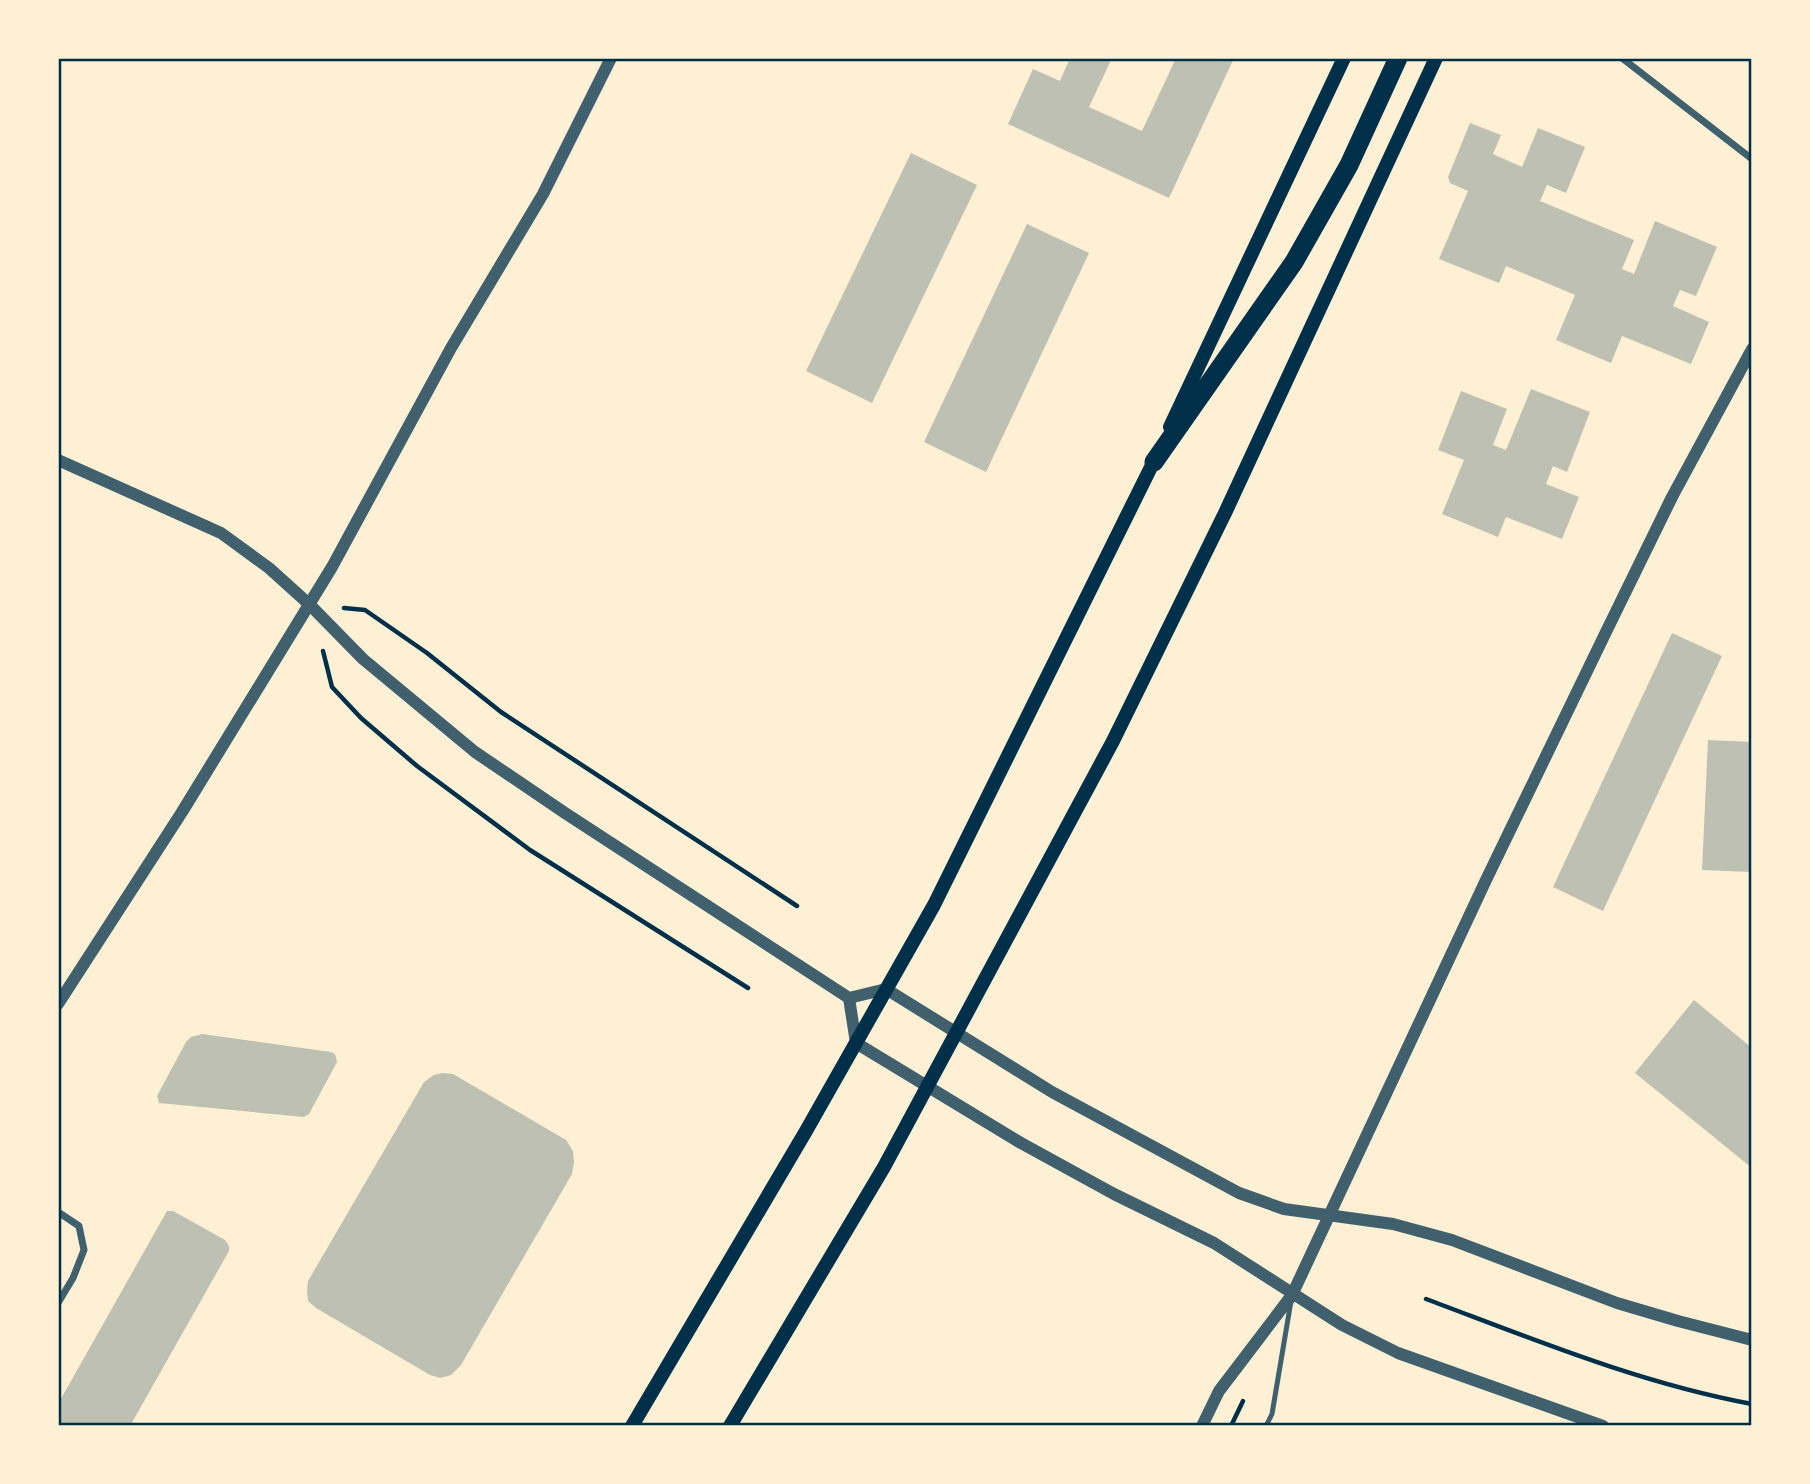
<svg xmlns="http://www.w3.org/2000/svg" width="1810" height="1484" viewBox="0 0 1810 1484" font-family="'PT Serif',serif">
<rect width="100%" height="100%" fill="#fdf0d5"/>
<g fill="#bec0b2">
<polygon points="1070,58 1112,58 1089,107 1142,131 1176,58 1234,58 1169,198 1008,124 1033,69 1060,81"/>
<polygon points="1470,123 1501,135 1493,154 1522,167 1538,128 1585,147 1566,193 1547,185 1540,201 1634,240 1622,269 1634,274 1655,221 1717,247 1696,296 1680,290 1673,306 1709,322 1691,364 1622,336 1611,363 1556,340 1575,295 1506,266 1499,283 1439,259 1468,191 1450,183 1448,177"/>
<polygon points="911,153 977,185 872,403 806,371"/>
<polygon points="1027,224 1089,253 986,472 924,442"/>
<polygon points="1531,389 1590,412 1567,472 1553,466 1546,484 1579,497 1562,539 1506,517 1498,537 1442,514 1464,460 1438,450 1461,391 1507,409 1493,445 1506,450"/>
<polygon points="1672,633 1722,656 1603,911 1553,887"/>
<polygon points="1708,740 1752,742 1752,872 1702,870"/>
<polygon points="1694,1000 1752,1048 1752,1168 1635,1073"/>
<polygon points="202,1034 331,1052 335,1054 337,1062 309,1114 304,1117 159,1103 157,1096 186,1042 191,1037"/>
<polygon points="442,1073 453,1074 566,1140 573,1151 574,1162 572,1174 461,1365 451,1375 440,1378 430,1375 316,1308 308,1301 307,1291 308,1281 424,1082 434,1075"/>
<polygon points="167,1211 173,1211 225,1240 229,1246 229,1251 130,1426 58,1426 58,1404"/>
</g>
<g fill="none" stroke-linecap="round" stroke-linejoin="round">
<g stroke="#003049" stroke-width="4.5">
<polyline points="344,608 365,610 427,653 501,712 797,906"/>
<polyline points="323,651 332,687 361,718 417,766 530,850 748,988"/>
<path d="M1426,1299C1533,1339 1639,1383 1752,1404"/>
<polyline points="1231,1426 1243,1401"/>
</g>
<polyline stroke="#3f606c" stroke-width="5" points="1266,1426 1272,1414 1291,1301"/>
<g stroke="#3f606c" stroke-width="7">
<polyline points="1622,58 1752,159"/>
<polyline points="58,1212 79,1226 84,1250 73,1278 58,1303"/>
</g>
<g stroke="#3f606c" stroke-width="12">
<polyline points="58,460 221,533 269,568 310,605 363,659 475,752 565,813 849,998 886,989 1052,1092 1239,1193 1284,1209 1393,1224 1452,1240 1617,1303 1678,1321 1752,1340"/>
<polyline points="849,998 856,1043 1021,1143 1114,1194 1214,1243 1342,1325 1398,1353 1603,1426"/>
<polyline points="58,1004 182,812 332,567 451,348 543,194 611,58"/>
<polyline points="1202,1426 1219,1391 1292,1295 1486,880 1605,634 1672,497 1752,349"/>
</g>
<g stroke="#003049" stroke-width="14">
<polyline points="1170,427 1344,58"/>
<polyline points="632,1426 806,1131 934,905 1157,455"/>
<polyline points="730,1426 884,1167 1113,741 1225,513 1436,58"/>
</g>
<polyline stroke="#003049" stroke-width="19" points="1154,462 1294,262 1349,165 1398,58"/>
</g>
<rect width="1810" height="1484" fill="none" stroke="#fdf0d5" stroke-width="119"/>
<rect x="60" y="60" width="1690" height="1364" fill="none" stroke="#003049" stroke-width="2.5"/>
</svg>
